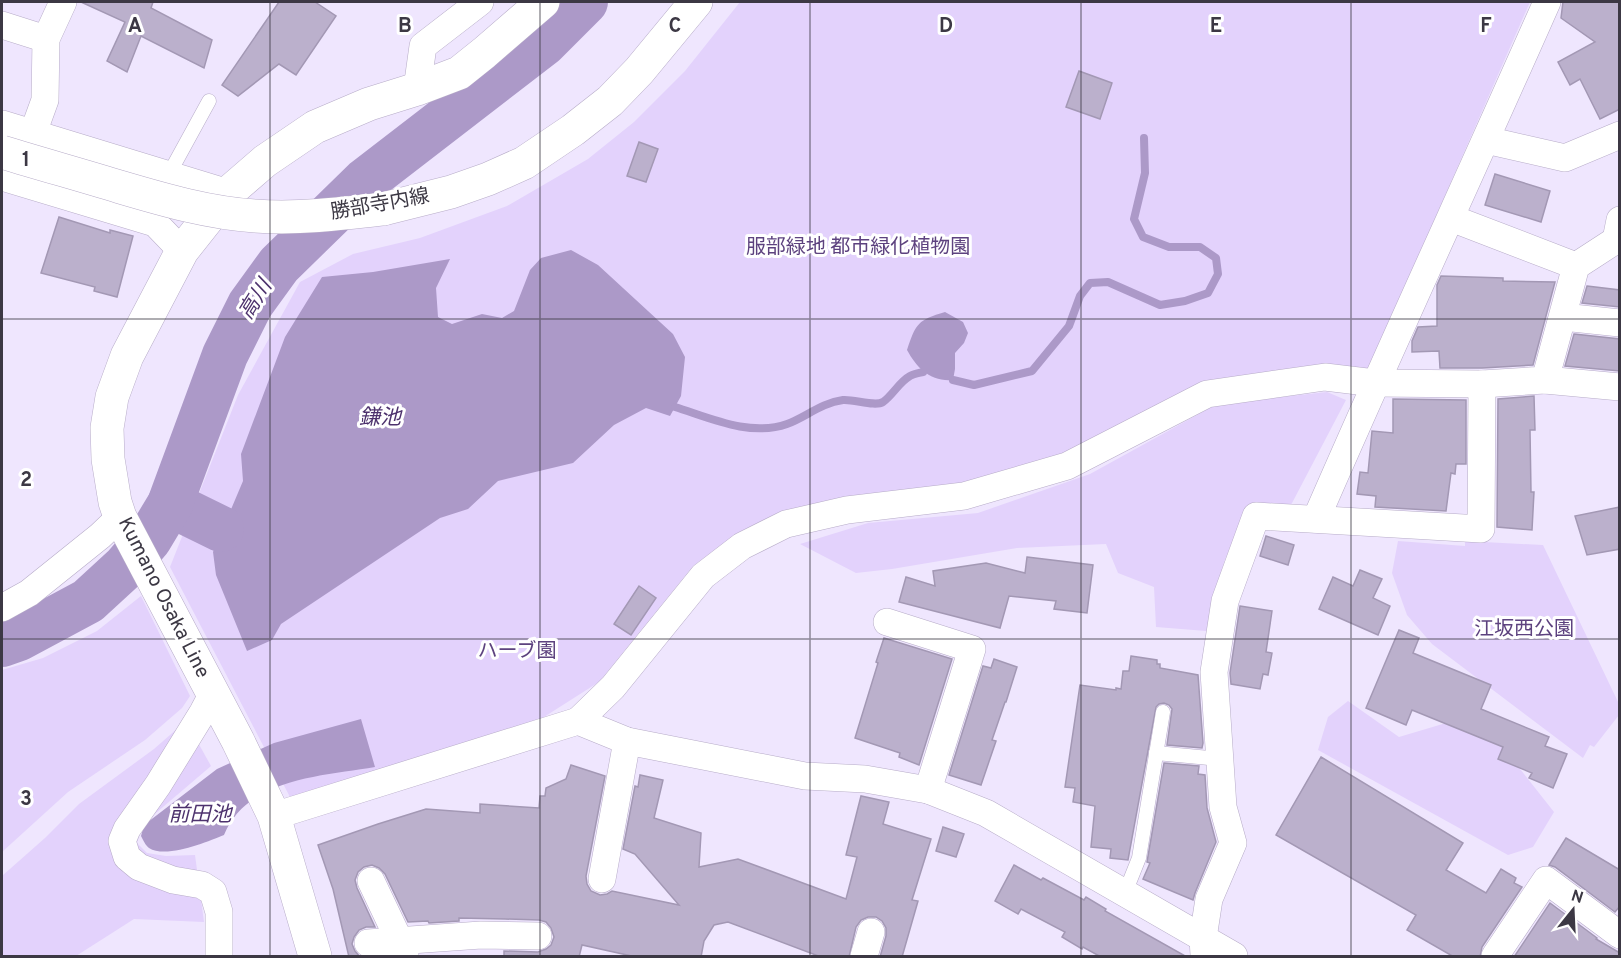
<svg xmlns="http://www.w3.org/2000/svg" width="1621" height="958" viewBox="0 0 1621 958" font-family="Overpass,'Noto Sans JP',sans-serif">
<rect width="100%" height="100%" fill="#efe6fe"/>
<g fill="#e3d2fc">
<polygon points="740,2 1530,2 1368,371 1320,367 1070,455 954,486 738,533 693,566 599,682 544,717 406,766 290,797 170,567 238,395 300,282 353,254 420,238 507,206 588,159 634,122 685,71"/>
<polygon points="1327,392 1346,400 1291,505 1248,505 1224,562 1206,631 1156,627 1154,587 1118,573 1106,544 1017,548 892,569 856,573 800,544 868,523 978,513 1090,474 1217,404"/>
<polygon points="1398,541 1465,546 1465,541 1543,545 1619,704 1619,715 1594,747 1590,745 1583,758 1432,644 1407,615 1392,573"/>
<polygon points="141,596 190,696 182,708 145,740 68,792 2,852 2,670 43,658 97,631"/>
<polygon points="1348,701 1399,737 1446,723 1490,731 1554,812 1533,847 1508,855 1318,750 1328,717"/>
<polygon points="186,721 211,766 143,824 137,843 147,853 166,856 195,855 204,922 134,919 76,956 2,956 2,876 45,838 79,804 154,749"/>
</g>
<g fill="#ac99c8">
<polygon points="571,250 598,265 673,334 685,357 681,396 670,416 646,408 614,425 573,463 498,481 468,509 440,518 281,624 272,640 247,651 216,575 213,552 243,481 241,454 285,337 322,277 373,272 450,259 436,288 438,317 452,324 482,314 502,318 514,311 530,270 541,258"/>
<path d="M945,312L963,322L968,333L964,343L955,353V369L953,380C930,382 917,368 907,350C916,323 918,320 945,312Z"/>
<path d="M361,719L375,767C323,776 247,778 224,835C207,842 166,859 149,848C146,846 143,840 141,836L144,825L217,769L274,743Z"/>
</g>
<g fill="none" stroke-linecap="round" stroke-linejoin="round">
<g stroke="#ac99c8" stroke-width="8">
<polyline points="953,380 974,385 1032,371 1069,326 1080,296 1090,283 1108,282 1160,305 1185,301 1208,293 1218,274 1216,258 1200,247 1169,247 1143,237 1134,219 1145,173 1144,138"/>
<path d="M675,407C710,418 750,437 787,424C806,417 821,403 843,400C854,399 875,407 883,402C893,395 899,382 910,376C913,374 919,373 923,372"/>
</g>
<g stroke="#ac99c8" stroke-width="46">
<polyline points="170,504 221,529"/>
<polyline points="2,644 19,638 88,601 125,567 149,539 170,504 225,355 250,305 279,265 365,181 544,43 585,2"/>
</g>
</g>
<g fill="#bbb0cc" stroke="#a398b4" stroke-width="1.5">
<polygon points="81,2 153,2 151,8 212,40 204,68 141,36 127,72 107,61 125,22"/>
<polygon points="279,2 315,2 336,16 296,75 279,64 238,96 222,85"/>
<polygon points="1563,2 1620,2 1620,109 1600,119 1580,79 1570,85 1558,62 1595,42 1561,18"/>
<polygon points="1079,71 1112,83 1100,119 1066,107"/>
<polygon points="639,142 658,149 646,182 627,176"/>
<polygon points="1495,174 1550,191 1541,222 1485,205"/>
<polygon points="59,217 110,233 110,230 133,236 117,297 94,291 95,287 41,273"/>
<polygon points="1441,276 1503,278 1503,281 1555,282 1533,365 1482,368 1440,368 1439,351 1412,352 1412,341 1418,327 1437,326 1437,285"/>
<polygon points="1587,286 1620,290 1620,307 1582,303"/>
<polygon points="1574,334 1620,339 1620,371 1565,366"/>
<polygon points="1534,396 1535,430 1530,430 1531,492 1534,492 1532,530 1497,527 1498,399"/>
<polygon points="1393,399 1466,400 1466,464 1456,464 1455,474 1451,473 1446,511 1375,507 1376,496 1357,494 1360,472 1368,473 1372,431 1393,433"/>
<polygon points="1620,507 1620,549 1587,555 1575,516"/>
<polygon points="1266,536 1294,545 1288,565 1260,556"/>
<polygon points="1027,557 1093,565 1087,613 1054,609 1056,601 1009,596 1000,628 899,602 906,577 935,586 933,571 986,563 1025,573"/>
<polygon points="1360,570 1382,579 1373,598 1390,606 1378,635 1319,609 1333,577 1353,586"/>
<polygon points="639,586 656,598 631,635 614,624"/>
<polygon points="1240,606 1272,611 1266,652 1272,653 1268,675 1263,674 1260,689 1231,684 1230,673"/>
<polygon points="1399,630 1419,638 1413,653 1491,685 1481,709 1549,737 1545,746 1567,754 1553,788 1529,778 1532,773 1498,759 1503,747 1412,710 1406,725 1366,708"/>
<polygon points="884,638 952,659 919,765 899,757 900,753 855,738 878,663 876,662"/>
<polygon points="1131,656 1157,660 1157,664 1160,664 1160,668 1198,675 1203,743 1202,748 1167,745 1172,709 1169,705 1164,703 1159,704 1156,707 1128,860 1110,858 1111,849 1091,847 1095,806 1073,802 1075,788 1065,787 1080,685 1116,690 1116,688 1121,689 1123,671 1129,671"/>
<polygon points="994,659 1017,667 1006,702 1005,702 992,740 996,741 981,785 949,775 983,666 991,668"/>
<polygon points="1321,757 1463,843 1446,870 1486,893 1501,869 1516,878 1514,883 1522,887 1482,947 1480,957 1454,957 1407,930 1416,915 1276,835"/>
<polygon points="1164,763 1199,766 1198,774 1205,775 1207,808 1216,842 1195,893 1193,900 1143,879 1150,863 1147,862"/>
<polygon points="571,765 605,776 586,876 587,884 591,891 600,895 607,894 612,891 679,905 635,854 623,849 635,786 638,787 640,775 663,780 654,818 701,833 699,867 738,859 846,899 857,857 846,855 861,796 889,802 883,824 931,839 912,900 918,901 902,957 880,957 886,936 886,928 882,921 876,917 868,917 861,920 856,927 849,957 821,957 728,922 714,925 704,941 701,957 636,957 582,945 579,957 504,957 504,951 538,952 546,949 551,945 554,937 551,928 546,922 539,920 505,919 459,918 459,921 429,923 428,921 408,922 385,874 379,868 372,865 364,867 358,872 355,880 357,888 375,927 366,927 359,930 354,937 352,944 355,951 360,957 349,957 333,889 318,845 378,824 426,809 480,813 480,804 539,808 540,796 545,796 546,788 566,779"/>
<polygon points="943,827 964,834 956,857 936,851"/>
<polygon points="1566,838 1620,870 1620,906 1615,912 1555,867 1549,865"/>
<polygon points="1014,865 1041,880 1043,878 1084,900 1086,897 1106,909 1105,911 1187,957 1101,957 1083,947 1082,949 1062,937 1065,932 1021,909 1018,914 995,901"/>
<polygon points="1550,903 1597,938 1596,939 1620,953 1620,957 1514,957"/>
</g>
<g fill="none" stroke-linecap="round" stroke-linejoin="round">
<defs>
<g id="lane">
<polyline points="169,174 209,101"/>
<polyline points="1156,753 1220,759"/>
<polyline points="1125,893 1139,858 1163,712"/>
</g>
<g id="street">
<polyline points="2,25 46,39"/>
<polyline points="417,89 423,46 480,2"/>
<polyline points="2,124 228,193"/>
<polyline points="33,133 45,100 46,39 63,2"/>
<polyline points="1486,140 1565,158 1620,135"/>
<polyline points="2,177 155,223 182,251"/>
<polyline points="1451,218 1576,266"/>
<polyline points="1563,317 1620,323"/>
<polyline points="1545,380 1620,387"/>
<path d="M1316,519C1391,346 1471,174 1547,2"/>
<polyline points="2,608 29,593 100,536 120,517"/>
<polyline points="887,622 972,649 928,790"/>
<polyline points="213,693 203,712 158,785 127,829 122,841 127,857 139,867 173,880 202,885 213,892 219,912 219,956"/>
<polyline points="578,721 613,687 703,576 742,546 786,524 847,510 964,496 1067,466 1207,394 1325,377 1375,383 1482,384 1545,380 1576,266 1616,240 1620,220"/>
<polyline points="274,816 578,721 627,741 805,776 865,779 928,790 986,813 1234,956"/>
<polyline points="602,879 627,741"/>
<polyline points="371,881 399,940 405,955"/>
<polyline points="368,943 481,935 538,936"/>
<polyline points="1204,955 1203,938 1209,899 1233,843 1223,807 1214,672 1225,601 1256,516 1481,529 1482,384"/>
<polyline points="864,956 871,932"/>
<polyline points="1495,956 1546,880 1620,935"/>
</g>
<g id="secondary">
<polyline points="383,209 451,192 488,179 524,163 573,130 610,101 639,71 696,2"/>
<polyline points="315,956 274,816 238,741 120,517 115,502 108,459 107,428 112,397 127,356 182,251 228,193 265,161 315,127 369,104 417,89 459,73 484,53 543,2"/>
</g>
</defs>
<use href="#lane" stroke="#b7acc8" stroke-width="15"/>
<use href="#street" stroke="#b7acc8" stroke-width="28"/>
<use href="#secondary" stroke="#b7acc8" stroke-width="34"/>
<use href="#lane" stroke="#fff" stroke-width="14"/>
<use href="#street" stroke="#fff" stroke-width="27"/>
<use href="#secondary" stroke="#fff" stroke-width="33"/>
<defs>
<path id="secondary-bridge" d="M2,152C41,164 81,175 120,187C164,200 209,213 255,216C298,219 340,214 383,209"/>
</defs>
<use href="#secondary-bridge" stroke="#b7acc8" stroke-width="34" stroke-linecap="butt"/>
<use href="#secondary-bridge" stroke="#fff" stroke-width="33"/>
</g>
<path fill="none" stroke="#3c3844" stroke-width="1.5" stroke-opacity="0.55" d="M270,2V956M540,2V956M810,2V956M1081,2V956M1351,2V956M2,319H1620M2,639H1620"/>
<g text-anchor="middle" dominant-baseline="central" stroke-width="6" stroke-linejoin="round" paint-order="stroke">
<g font-size="20" fill="#3c3844" stroke="#fff">
<text transform="translate(380 205) rotate(-10)">勝部寺内線</text>
<text transform="translate(163 598) rotate(63)">Kumano Osaka Line</text>
</g>
<g font-size="20" fill="#5d427f" stroke="#fff">
<text x="858" y="248">服部緑地 都市緑化植物園</text>
<text x="1524" y="630">江坂西公園</text>
<text x="517" y="652">ハーブ園</text>
</g>
<g font-size="21" font-style="italic" fill="#4d326d" stroke="#fff">
<text transform="translate(256 300) rotate(-58)">高川</text>
<text x="380" y="418">鎌池</text>
<text x="200" y="815">前田池</text>
</g>
</g>
<g font-size="20" text-anchor="middle" font-weight="bold" fill="#3c3844" stroke="#fff" stroke-width="6" stroke-linejoin="round" paint-order="stroke">
<text x="135" y="32">A</text>
<text x="405" y="32">B</text>
<text x="675" y="32">C</text>
<text x="946" y="32">D</text>
<text x="1216" y="32">E</text>
<text x="1486" y="32">F</text>
<text x="26" y="166">1</text>
<text x="26" y="486">2</text>
<text x="26" y="805">3</text>
</g>
<rect width="1621" height="958" fill="none" stroke="#3c3844" stroke-width="6"/>
<g transform="translate(1573 910) rotate(18)" stroke="#ffffff" stroke-width="4.5" paint-order="stroke">
<path d="M0-4.5L10 22L0 15L-10 22Z" fill="#3c3844"/>
<text y="-9" font-size="16" font-weight="bold" text-anchor="middle" fill="#3c3844">N</text>
</g>
</svg>
